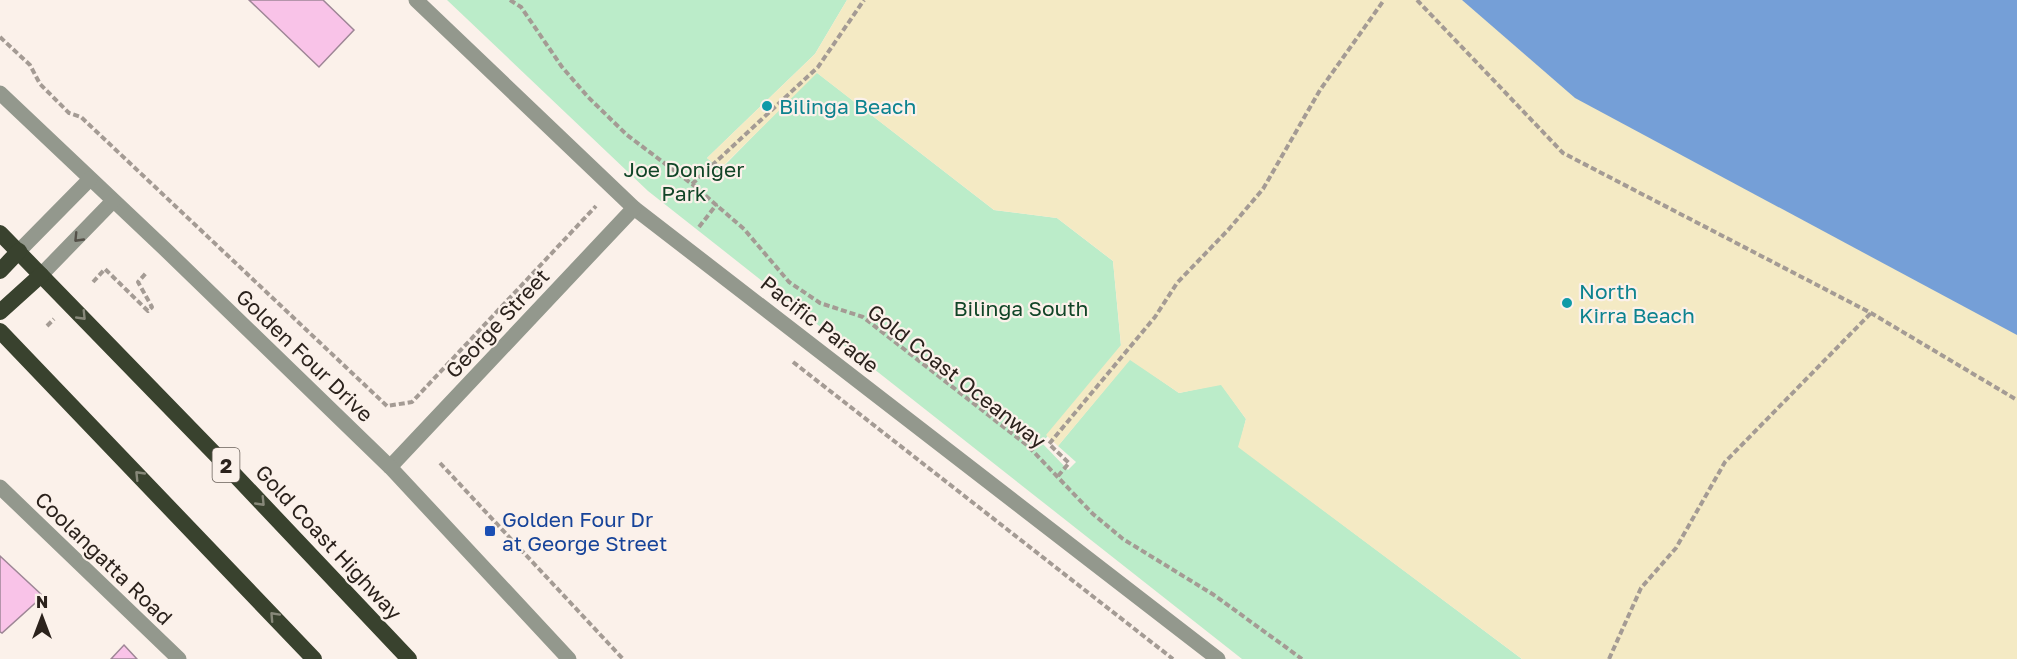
<svg xmlns="http://www.w3.org/2000/svg" width="2017" height="659" viewBox="0 0 2017 659" font-family="'Golos Text',sans-serif">
<rect width="100%" height="100%" fill="#fbf1ea"/>
<polygon fill="#bbecc9" points="447,0 847,0 815,54 707,158 721,169 816,72 994,210 1057,218 1113,261 1121,346 1042,443 1068,470 1076,462 1058,446 1130,359 1179,393 1221,384 1246,419 1239,447 1522,659 1242,659 648,191"/>
<polygon fill="#f4eac4" points="847,0 1803,0 2017,149 2017,659 1522,659 1238,447 1246,419 1221,385 1179,393 1130,360 1058,446 1046,435 1121,345 1113,261 1057,218 994,210 817,73 720,169 707,158 815,54"/>
<polygon fill="#759fd7" points="1462,0 2017,0 2017,335 1575,98"/>
<g fill="#f9c3e8" stroke="#9e8696" stroke-width="1.5">
<polygon points="249,0 323,0 354,30 319,67"/>
<polygon points="0,556 43,596 2,633 0,632"/>
<polygon points="124,645 137,659 111,659"/>
</g>
<g fill="none" stroke-linecap="round" stroke-linejoin="round">
<g stroke="#a49b94" stroke-width="4" stroke-dasharray="6 3" stroke-linecap="butt">
<polyline points="510,0 521,7 562,67 588,97 627,135 692,184 744,229 789,282 820,303 863,317 1028,446 1093,514 1123,539 1214,595 1302,659"/>
<polyline points="1417,0 1563,153 1871,313 2017,400"/>
<polyline points="0,37 30,65 40,84 69,113 81,117 387,406 412,402 596,206"/>
<polyline points="692,184 818,67 864,0"/>
<polyline points="699,227 717,204"/>
<polyline points="93,282 105,269 148,311 152,307 138,282 147,272"/>
<polyline points="47,326 54,319"/>
<polyline points="793,362 1173,659"/>
<polyline points="440,463 623,659"/>
<polyline points="1058,476 1069,463 1049,444 1155,317 1177,283 1229,229 1263,189 1320,90 1384,0"/>
<polyline points="1609,659 1641,588 1676,548 1725,462 1871,313"/>
</g>
<g stroke="#93988d" stroke-width="15">
<polyline points="416,0 634,208 1218,659"/>
<polyline points="390,467 634,208"/>
</g>
<g stroke="#93988d" stroke-width="15">
<polyline points="0,93 167,251 390,467 569,659"/>
<polyline points="19,251 90,179"/>
<polyline points="41,275 113,201"/>
<polyline points="0,487 179,659"/>
</g>
<g stroke="#39422e" stroke-width="16">
<polyline points="0,233 215,454 409,659"/>
<polyline points="0,271 19,251"/>
<polyline points="0,312 41,275"/>
<polyline points="0,331 314,659"/>
</g>
</g>
<defs><path id="oneway-chevron" d="M-2-3.5L2.5 0L-2 3.5" fill="none" stroke-width="1.6" stroke-linecap="round" stroke-linejoin="round" transform="scale(1.5)"/></defs>
<use stroke="#555149" href="#oneway-chevron" transform="translate(78 238) rotate(134)"/>
<g stroke="#878879">
<use href="#oneway-chevron" transform="translate(82 316) rotate(46)"/>
<use href="#oneway-chevron" transform="translate(139 475) rotate(-134)"/>
<use href="#oneway-chevron" transform="translate(261 502) rotate(46)"/>
<use href="#oneway-chevron" transform="translate(274 616) rotate(-133)"/>
</g>
<g fill="#0f9aa8" stroke="#fbf1ea" stroke-width="2">
<circle cx="767" cy="106" r="6"/>
<circle cx="1567" cy="303" r="6"/>
</g>
<rect fill="#1a4fb4" stroke="#fbf1ea" stroke-width="2" x="484" y="525" width="12" height="12" rx="3"/>
<g text-anchor="middle" dominant-baseline="central" stroke-width="4.5" stroke-linejoin="round" paint-order="stroke">
<rect fill="#fbf1ea" stroke="#69605a" stroke-width="1.5" x="212.5" y="448" width="27" height="34" rx="4.5"/>
<g font-size="20" font-weight="bold" fill="#2b221c">
<text x="226" y="465">2</text>
</g>
<g font-size="21" fill="#0d838f" stroke="#fbf1ea" text-anchor="start">
<text x="779" y="106">Bilinga Beach</text>
<text x="1579" y="291">North<tspan x="1579" dy="24">Kirra Beach</tspan></text>
</g>
<g font-size="21" fill="#114527" stroke="#fbf1ea">
<text x="684" y="169">Joe Doniger<tspan x="684" dy="24">Park</tspan></text>
<text x="1021" y="308">Bilinga South</text>
</g>
<g font-size="21" fill="#2b221c" stroke="#fbf1ea">
<text transform="translate(497 323) rotate(-47)">George Street</text>
<text transform="translate(820 324) rotate(38)">Pacific Parade</text>
<text transform="translate(305 355) rotate(44)">Golden Four Drive</text>
<text transform="translate(957 376) rotate(38)">Gold Coast Oceanway</text>
<text transform="translate(329 542) rotate(47)">Gold Coast Highway</text>
<text transform="translate(104 558) rotate(44)">Coolangatta Road</text>
</g>
<g font-size="21" fill="#164399" stroke="#fbf1ea" text-anchor="start">
<text x="502" y="519">Golden Four Dr<tspan x="502" dy="24">at George Street</tspan></text>
</g>
</g>
<g transform="translate(42 617)" stroke="#fbf1ea" stroke-width="4.5" paint-order="stroke">
<path d="M0-4.5L10 22L0 15L-10 22Z" fill="#2b221c"/>
<text y="-9" font-size="16" font-weight="bold" text-anchor="middle" fill="#2b221c">N</text>
</g>
</svg>
